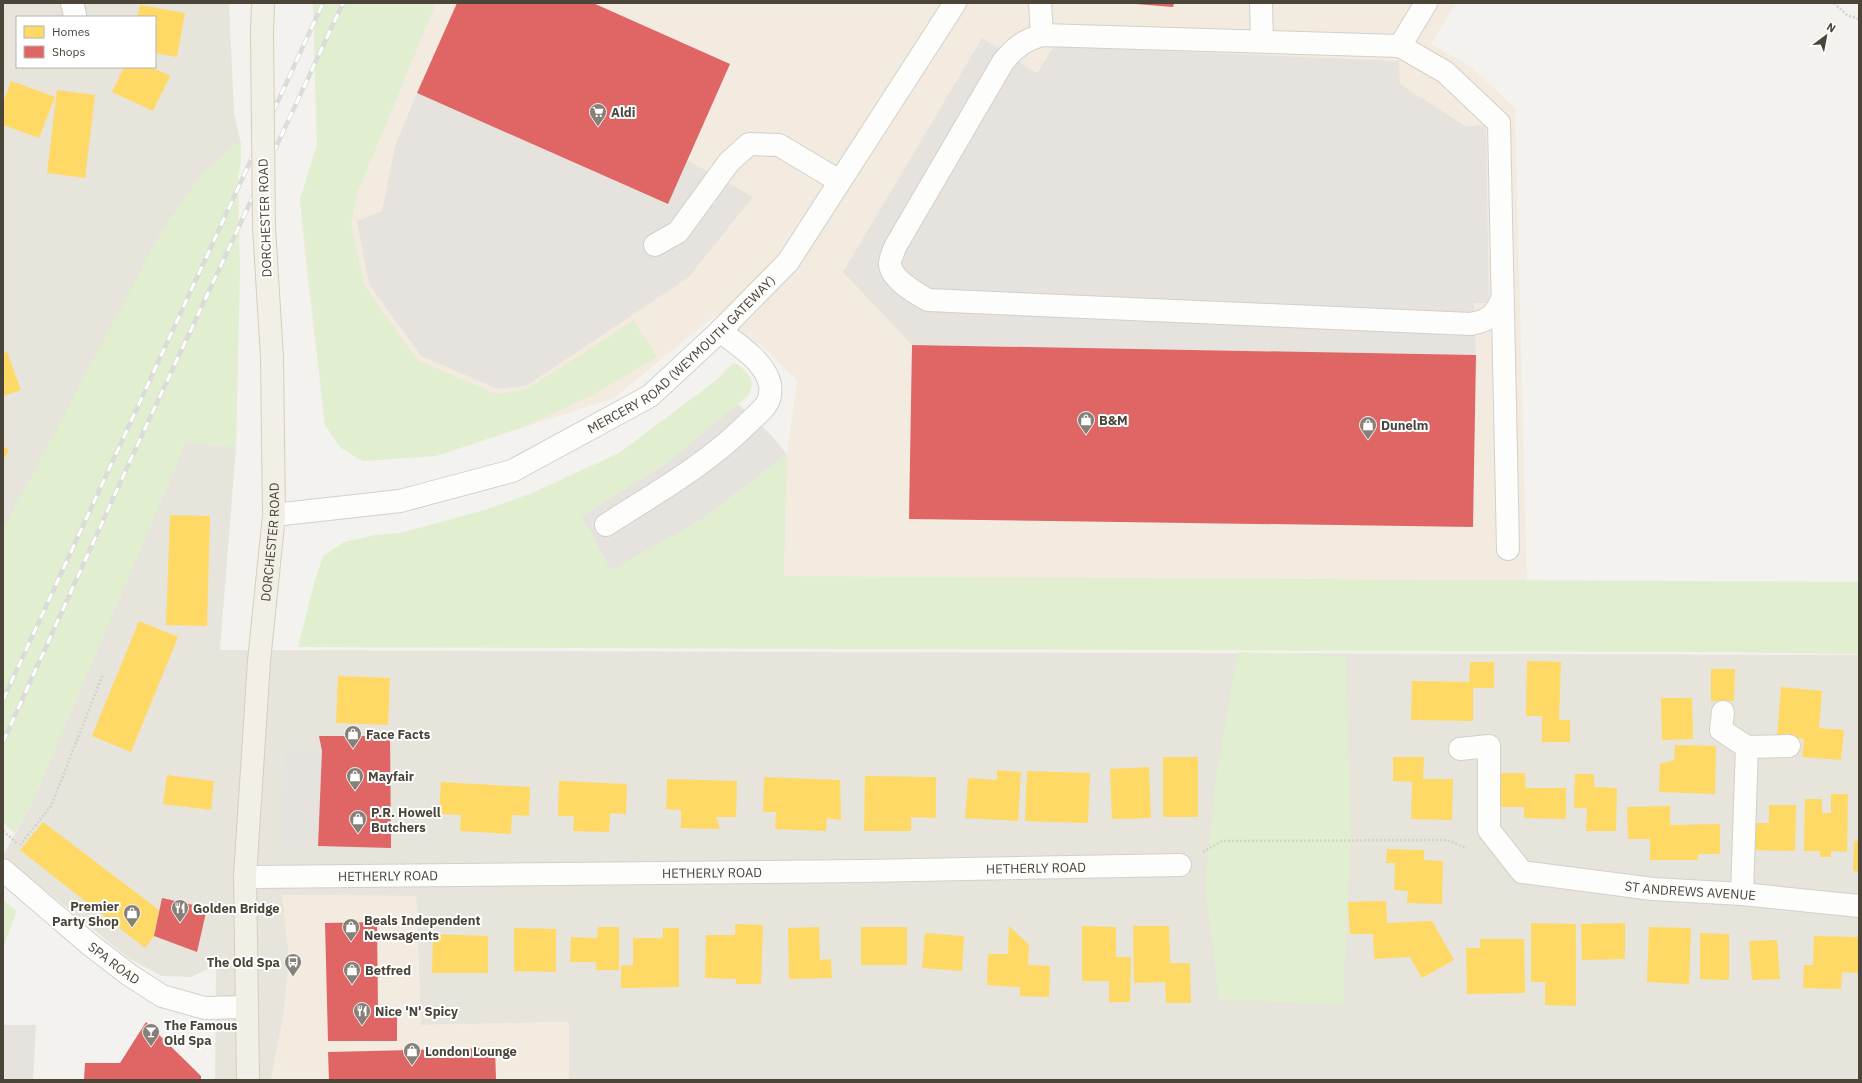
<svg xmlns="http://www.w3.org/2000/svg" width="1862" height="1083" viewBox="0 0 1862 1083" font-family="'IBM Plex Sans',sans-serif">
<rect width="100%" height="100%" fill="#f4f2ee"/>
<g fill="#e7e4dc" fill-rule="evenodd">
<path d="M3,3H229L234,113L241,144H236L3,529ZM17,17H155V67H17Z"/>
<polygon points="186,442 236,447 220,650 1859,655 1859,1080 569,1080 568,1022 421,1025 416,896 283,895 289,958 284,1012 271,1080 215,1080 216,965 191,977 162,976 130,959 3,856 33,801"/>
</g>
<g fill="#f3ebdf">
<polygon points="313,3 1456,3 1431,44 1472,68 1515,108 1527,580 784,576 787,454 797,380 760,344 713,317 614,398 436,456 363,461 341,448 325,425 305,259 300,199 317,145"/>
<polygon points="282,895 416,896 421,1025 569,1022 569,1080 271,1080 284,1012 289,958"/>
</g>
<g fill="#e1eecf">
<polygon points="313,3 436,3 357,194 351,224 364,285 417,360 496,394 527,389 634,320 657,357 587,398 525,426 436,456 363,461 341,448 325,425 300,199 317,145"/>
<polygon points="236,144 241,144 241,161 238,178 240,271 236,447 186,442 33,801 15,833 3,823 3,529 163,228 202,174"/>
<path d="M733,363C738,364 741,367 744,370C753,379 754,385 748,396L664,465L583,516L704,518L787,454L784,576L1859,582V654L1707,652L298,647L314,583L323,556L344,542L375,535L399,533L482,511L532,493L619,453L714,382Z"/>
<polygon points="1238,652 1346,656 1351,831 1343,1005 1219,999 1205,886 1216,776"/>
<polygon points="3,900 17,911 3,948"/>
</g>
<g fill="#e6e3df">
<polygon points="982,38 1037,73 1054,46 1399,61 1400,84 1465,126 1486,125 1489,303 1474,303 1476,355 912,345 843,272"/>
<polygon points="417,93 667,204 687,160 753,197 688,278 526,386 498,389 421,356 369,284 357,221 382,211 395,146"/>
<polygon points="738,404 771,435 787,454 704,518 611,570 582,516 664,465"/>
<polygon points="284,750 322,751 318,846 280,845"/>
<polygon points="3,1025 36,1025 33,1080 3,1080"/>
</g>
<g fill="#ffd966">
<polygon points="140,5 185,13 177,57 155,53 155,17 137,17"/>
<polygon points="124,67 151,67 170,76 153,111 112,92"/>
<polygon points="11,81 55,97 39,138 3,125 3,103"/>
<polygon points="57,90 95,95 85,178 47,173"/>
<polygon points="7,352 21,390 3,396 3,353"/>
<polygon points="3,446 9,450 3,460"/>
<polygon points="170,515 210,516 207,626 166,625"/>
<polygon points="139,621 178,637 131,752 92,736"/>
<polygon points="1527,661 1561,662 1559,720 1570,720 1570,742 1542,742 1542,716 1526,716"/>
<polygon points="1470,662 1494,662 1494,688 1473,688 1473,721 1411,720 1412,681 1469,682"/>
<polygon points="1711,669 1735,669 1734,701 1711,701"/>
<polygon points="338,676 390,678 388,725 336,723"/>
<polygon points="1781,687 1822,691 1819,728 1844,730 1841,760 1802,757 1804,739 1777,736"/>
<polygon points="1661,698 1692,698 1693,739 1662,740"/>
<polygon points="1675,745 1716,746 1715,794 1659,792 1660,764 1674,760"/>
<rect x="1163" y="757" width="35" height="60"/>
<polygon points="1393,757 1424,757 1423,779 1453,779 1452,820 1411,819 1412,782 1393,781"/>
<polygon points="1149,767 1151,818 1112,819 1110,769"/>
<polygon points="997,770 1021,772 1018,821 965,818 968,778 997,780"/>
<polygon points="1027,771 1090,773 1088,823 1025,821"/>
<polygon points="1498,773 1525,773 1526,788 1566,788 1566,819 1524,818 1524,807 1501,807"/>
<polygon points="1575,774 1594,774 1594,787 1617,788 1616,831 1586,831 1587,808 1574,808"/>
<polygon points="167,775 214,781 211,810 163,804"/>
<polygon points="865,776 936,777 936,818 911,817 911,831 864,831"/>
<polygon points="764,777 840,780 841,820 827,818 826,831 775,829 776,812 763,812"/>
<polygon points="667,779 737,781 736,817 716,817 720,829 681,828 681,810 666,809"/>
<polygon points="559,781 627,784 626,814 610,813 609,832 573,831 574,816 558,816"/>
<polygon points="441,782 530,787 529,816 512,815 511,834 460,831 461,815 439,814"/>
<polygon points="1831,794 1848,794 1847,852 1831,851 1831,857 1820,857 1820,851 1804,851 1805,799 1822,799 1822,813 1831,813"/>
<polygon points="1769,805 1796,805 1795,851 1755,850 1755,823 1769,823"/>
<polygon points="1670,806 1670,825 1720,824 1720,854 1698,854 1698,860 1650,860 1650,839 1628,839 1627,807"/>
<polygon points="43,822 159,910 154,936 145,948 20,850"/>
<polygon points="1854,841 1859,841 1859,872 1853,871"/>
<polygon points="1387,849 1424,850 1424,860 1443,861 1442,904 1407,903 1408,891 1394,890 1395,863 1386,863"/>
<polygon points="1386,901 1387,923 1432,921 1454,960 1422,978 1410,957 1374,959 1373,934 1350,934 1348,902"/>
<polygon points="1531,923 1576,924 1576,1006 1545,1005 1545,982 1531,982"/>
<polygon points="1625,923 1625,959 1582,960 1581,924"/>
<polygon points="735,924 763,925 761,984 736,984 736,979 705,978 706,935 735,935"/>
<polygon points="1009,926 1029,945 1028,965 1050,966 1049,997 1020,996 1020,987 987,985 988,954 1008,954"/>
<polygon points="1082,926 1116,927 1116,957 1131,957 1130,1002 1109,1002 1109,981 1082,981"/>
<polygon points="1133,926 1169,926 1170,963 1190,963 1191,1003 1166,1003 1165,982 1134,983"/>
<polygon points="598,927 619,927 619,970 596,970 596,962 570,962 571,937 597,938"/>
<polygon points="819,927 820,960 831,959 832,978 789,979 788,928"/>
<rect x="861" y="927" width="46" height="38"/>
<polygon points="1649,927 1691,928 1689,984 1647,982"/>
<polygon points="514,928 556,929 556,972 514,971"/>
<polygon points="663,928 679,928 679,987 621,988 621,966 633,965 633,938 663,938"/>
<polygon points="925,933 964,936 962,971 922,968"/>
<polygon points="1700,933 1729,934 1729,980 1700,979"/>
<polygon points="433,934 488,936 488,973 432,973"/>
<polygon points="1814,936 1859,937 1859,973 1842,972 1841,989 1803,988 1804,965 1813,965"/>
<polygon points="1480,939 1524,939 1525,993 1467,994 1466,948 1480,948"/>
<polygon points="1777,940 1780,979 1752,980 1749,941"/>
</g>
<g fill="#e06666">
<polygon points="457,3 593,3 730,64 668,204 417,93"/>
<polygon points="1123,3 1174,3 1173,7"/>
<polygon points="912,345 1476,355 1473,527 909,519"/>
<polygon points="319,736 390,736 391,848 318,846 322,751"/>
<polygon points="162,898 207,908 197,952 154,936"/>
<polygon points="377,922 378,1009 397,1009 397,1041 328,1041 325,923"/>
<polygon points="146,1022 201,1076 201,1080 84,1080 85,1063 120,1063"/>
<polygon points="495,1048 496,1080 329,1080 328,1052"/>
</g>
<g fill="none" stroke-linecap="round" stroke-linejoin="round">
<defs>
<g id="minor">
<polyline points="72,3 75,15"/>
<polyline points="1040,3 1042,35"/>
<polyline points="1261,3 1262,41"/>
<polyline points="1400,46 1426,3"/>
<polyline points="655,245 678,232 729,162 749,144 779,145 839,181"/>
<path d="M1503,298C1494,316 1490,320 1471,324L928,300C916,293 890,279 890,263C890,258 894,251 895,247L1003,62C1015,47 1025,40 1042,35L1400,46L1445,72L1499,123L1508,549"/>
<path id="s1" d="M274,515L400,501L512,471L650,396L720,331L788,262L955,3"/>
<path d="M606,525C654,494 706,465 746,425C753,418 761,412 766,405C770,399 771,392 770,385C766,362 737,344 720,331"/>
<polyline points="1723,712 1721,730 1747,747 1742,894"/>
<polyline points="1747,747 1789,746"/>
<path id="s2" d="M1460,749L1489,746V830L1522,872L1653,889L1742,894L1859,906"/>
<path id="s3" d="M3,870L88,943L128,974L162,996L205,1008L247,1007"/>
<path id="s4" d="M245,877L864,871L1180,865"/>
</g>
<g id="major">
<polyline points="262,32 263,3"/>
<path id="s5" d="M248,1080L245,877L259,661L274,515L272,358L264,227"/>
</g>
</defs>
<use href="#minor" stroke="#d2d0cb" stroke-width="24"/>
<use href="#major" stroke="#d6cebb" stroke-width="24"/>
<g stroke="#d3d2cc" stroke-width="2.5" stroke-dasharray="2 2" stroke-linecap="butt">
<polyline points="1834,3 1847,15 1859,19"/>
<polyline points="3,831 17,843"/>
<polyline points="20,845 51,806 103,674"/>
<polyline points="1203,852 1222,841 1447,840 1467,848"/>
</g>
<use href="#minor" stroke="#fdfdfc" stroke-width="22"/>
<use href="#major" stroke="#f2efe6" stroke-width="22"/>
<defs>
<g id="rail">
<polyline points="3,700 323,3"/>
<polyline points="3,742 135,450 343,3"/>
</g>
</defs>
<use href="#rail" stroke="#dbdbda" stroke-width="4.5"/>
<use href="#rail" stroke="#fff" stroke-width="3" stroke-dasharray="9" stroke-linecap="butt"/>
<defs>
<polyline id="major-bridge" points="262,32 264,227"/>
</defs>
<use href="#major-bridge" stroke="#d6cebb" stroke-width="24" stroke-linecap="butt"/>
<use href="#major-bridge" stroke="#f2efe6" stroke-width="22"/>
</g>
<defs>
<symbol id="supermarket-pin" viewBox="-11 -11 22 30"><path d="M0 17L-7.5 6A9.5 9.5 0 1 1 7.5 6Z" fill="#868178" stroke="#fff"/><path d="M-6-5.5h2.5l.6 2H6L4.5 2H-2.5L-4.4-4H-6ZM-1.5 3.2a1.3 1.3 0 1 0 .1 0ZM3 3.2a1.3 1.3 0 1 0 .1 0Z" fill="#fff"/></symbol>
<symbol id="shop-pin" viewBox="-11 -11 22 30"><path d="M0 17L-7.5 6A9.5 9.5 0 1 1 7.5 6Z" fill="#868178" stroke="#fff"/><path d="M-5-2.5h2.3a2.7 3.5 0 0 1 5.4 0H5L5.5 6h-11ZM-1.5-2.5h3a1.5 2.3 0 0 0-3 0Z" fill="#fff"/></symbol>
<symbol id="restaurant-pin" viewBox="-11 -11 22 30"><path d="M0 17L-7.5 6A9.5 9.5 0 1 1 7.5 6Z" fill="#868178" stroke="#fff"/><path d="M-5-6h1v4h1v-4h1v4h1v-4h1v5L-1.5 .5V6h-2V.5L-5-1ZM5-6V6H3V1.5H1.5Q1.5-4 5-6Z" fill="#fff"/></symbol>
<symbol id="bus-pin" viewBox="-11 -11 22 30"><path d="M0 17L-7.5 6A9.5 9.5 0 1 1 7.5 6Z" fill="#868178" stroke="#fff"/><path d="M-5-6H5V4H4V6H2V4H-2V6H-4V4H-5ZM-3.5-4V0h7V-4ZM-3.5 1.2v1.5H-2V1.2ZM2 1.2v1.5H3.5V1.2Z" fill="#fff"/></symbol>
<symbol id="bar-pin" viewBox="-11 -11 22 30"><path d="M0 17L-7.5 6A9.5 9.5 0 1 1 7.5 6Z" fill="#868178" stroke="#fff"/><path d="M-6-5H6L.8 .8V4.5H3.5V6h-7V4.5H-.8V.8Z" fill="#fff"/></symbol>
</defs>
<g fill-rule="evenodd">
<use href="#supermarket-pin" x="588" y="102" width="20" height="27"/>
<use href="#shop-pin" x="1076" y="410" width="20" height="27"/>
<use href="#shop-pin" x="1358" y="415" width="20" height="27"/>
<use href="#shop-pin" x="343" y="724" width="20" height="27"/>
<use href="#shop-pin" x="345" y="766" width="20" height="27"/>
<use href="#shop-pin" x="348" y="809" width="20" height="27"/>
<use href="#restaurant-pin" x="170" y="898" width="20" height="27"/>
<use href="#shop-pin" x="122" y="903" width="20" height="27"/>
<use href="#shop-pin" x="341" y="917" width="20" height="27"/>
<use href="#bus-pin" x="283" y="952" width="20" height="27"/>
<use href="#shop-pin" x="342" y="960" width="20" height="27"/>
<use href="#restaurant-pin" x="352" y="1001" width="20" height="27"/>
<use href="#bar-pin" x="141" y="1022" width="20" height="27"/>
<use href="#shop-pin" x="402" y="1041" width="20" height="27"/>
</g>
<g text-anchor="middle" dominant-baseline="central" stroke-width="4" stroke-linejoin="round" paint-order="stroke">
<g font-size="13" font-weight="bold" fill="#4b4439" stroke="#fff" text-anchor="start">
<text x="611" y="112">Aldi</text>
<text x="1099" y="420">B&amp;M</text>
<text x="1381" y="425">Dunelm</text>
<text x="366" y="734">Face Facts</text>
<text x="368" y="776">Mayfair</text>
<text x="371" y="812">P.R. Howell<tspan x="371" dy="15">Butchers</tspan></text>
<text x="119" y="906" text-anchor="end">Premier<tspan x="119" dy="15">Party Shop</tspan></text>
<text x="193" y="908">Golden Bridge</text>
<text x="364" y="920">Beals Independent<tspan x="364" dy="15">Newsagents</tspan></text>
<text x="280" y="962" text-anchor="end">The Old Spa</text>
<text x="365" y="970">Betfred</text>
<text x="375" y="1011">Nice 'N' Spicy</text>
<text x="164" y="1025">The Famous<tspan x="164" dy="15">Old Spa</tspan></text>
<text x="425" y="1051">London Lounge</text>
</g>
<g font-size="13" fill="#4b4439" stroke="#fff">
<text transform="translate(265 218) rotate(-92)">DORCHESTER ROAD</text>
<text stroke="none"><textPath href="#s1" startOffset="450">MERCERY ROAD (WEYMOUTH GATEWAY)</textPath></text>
<text stroke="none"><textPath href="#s5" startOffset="539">DORCHESTER ROAD</textPath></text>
<text stroke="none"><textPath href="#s4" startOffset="791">HETHERLY ROAD</textPath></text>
<text stroke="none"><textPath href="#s4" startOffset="467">HETHERLY ROAD</textPath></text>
<text stroke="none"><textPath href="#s4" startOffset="143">HETHERLY ROAD</textPath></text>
<text stroke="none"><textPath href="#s2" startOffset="336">ST ANDREWS AVENUE</textPath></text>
<text stroke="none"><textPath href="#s3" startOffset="145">SPA ROAD</textPath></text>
</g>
</g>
<rect width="1862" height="1083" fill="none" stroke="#4b4439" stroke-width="8"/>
<rect x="16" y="16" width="140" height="52" fill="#ffffff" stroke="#b7b4b0"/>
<rect x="24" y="26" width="20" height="12" fill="#ffd966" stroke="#b7b4b0"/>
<text x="52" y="36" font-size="12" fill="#4b4439">Homes</text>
<rect x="24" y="46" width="20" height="12" fill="#e06666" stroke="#b7b4b0"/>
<text x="52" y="56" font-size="12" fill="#4b4439">Shops</text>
<g transform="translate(1826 36) rotate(32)" stroke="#ffffff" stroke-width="3" paint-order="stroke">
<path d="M0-3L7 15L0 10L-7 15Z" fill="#4b4439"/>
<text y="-6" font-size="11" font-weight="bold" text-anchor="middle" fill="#4b4439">N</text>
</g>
</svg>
